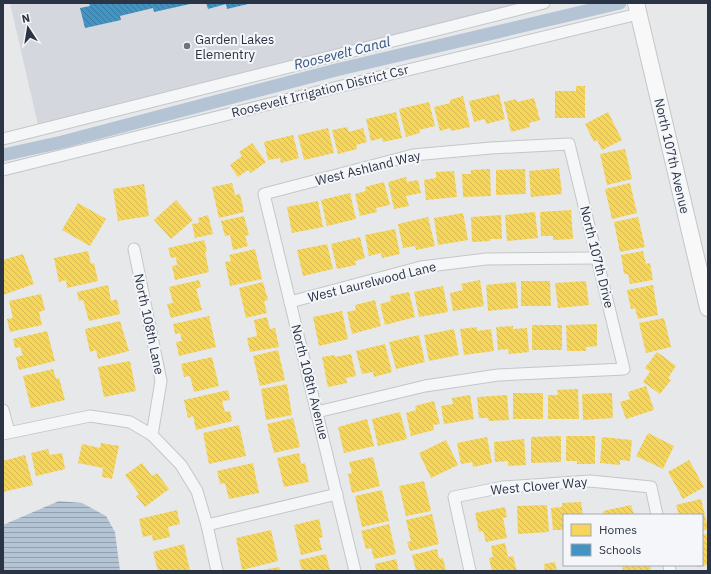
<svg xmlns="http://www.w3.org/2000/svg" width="711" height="574" viewBox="0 0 711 574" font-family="'IBM Plex Sans',sans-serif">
<defs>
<pattern id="water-rules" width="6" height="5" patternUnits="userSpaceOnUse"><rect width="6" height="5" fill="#b4c4d5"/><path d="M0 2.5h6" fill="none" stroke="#93a0af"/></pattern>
<pattern id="homes-back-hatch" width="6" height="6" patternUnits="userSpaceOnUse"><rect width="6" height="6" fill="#f6d55c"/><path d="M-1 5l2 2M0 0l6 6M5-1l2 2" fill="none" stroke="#d3b751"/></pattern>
<pattern id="schools-back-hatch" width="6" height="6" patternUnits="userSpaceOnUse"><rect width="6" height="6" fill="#4393c3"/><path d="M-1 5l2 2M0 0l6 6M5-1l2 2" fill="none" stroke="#3879a0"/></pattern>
</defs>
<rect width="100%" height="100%" fill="#e6e8ea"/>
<polygon fill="#d4d7dd" points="10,3 526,3 38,125"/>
<polygon fill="url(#water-rules)" points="59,501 82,503 106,516 115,532 120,571 3,571 3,525"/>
<g fill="url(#homes-back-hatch)">
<polygon points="576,86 585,86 585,118 555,118 555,91 576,91"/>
<polygon points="499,94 505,119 486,124 485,119 474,122 469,101"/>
<polygon points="463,96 470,127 451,131 450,128 440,131 434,107 450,103 450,100"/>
<polygon points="534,98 540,120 529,123 530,127 511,132 504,102 516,99 517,102"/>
<polygon points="429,102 435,126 419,130 420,133 406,137 399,109"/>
<polygon points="396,112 402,138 383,142 382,138 371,141 366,119"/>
<polygon points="608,112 622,140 602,150 597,140 594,142 585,124"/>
<polygon points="347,127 349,132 363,128 367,142 356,145 357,149 338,154 332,130"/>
<polygon points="328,128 334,153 304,160 298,135"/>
<polygon points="293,135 299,158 281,163 280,158 268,160 264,142"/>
<polygon points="252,143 266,162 251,173 248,170 238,177 230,165 242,156 239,152"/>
<polygon points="625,149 632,179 607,185 600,154"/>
<polygon points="559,168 562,194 531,197 529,171"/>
<polygon points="490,169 491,196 463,197 462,174 471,174 471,170"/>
<polygon points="525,169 526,194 496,195 496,170"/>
<polygon points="454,171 457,197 426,200 424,180 436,178 436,172"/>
<polygon points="406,177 407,182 418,180 421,193 406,196 409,206 394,209 388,182"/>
<polygon points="384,182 390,205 376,208 377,212 360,216 355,194 366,191 365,187"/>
<polygon points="232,183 235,195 240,194 244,212 219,218 212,187"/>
<polygon points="630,183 637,213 612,219 605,189"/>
<polygon points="144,184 149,216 118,221 113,189"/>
<polygon points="350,193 356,219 327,226 321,200"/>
<polygon points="176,200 193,220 171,239 154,220"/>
<polygon points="318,201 323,227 292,233 287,207"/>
<polygon points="78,203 106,219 90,246 62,230"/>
<polygon points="571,210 573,239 553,240 553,236 541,236 540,212"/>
<polygon points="535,212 538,238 507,241 505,215"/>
<polygon points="463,213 468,240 438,245 434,218"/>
<polygon points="208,215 213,234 195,238 192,224 199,223 198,218"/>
<polygon points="501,215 502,239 490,239 490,241 472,242 471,217"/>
<polygon points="244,216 249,235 245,236 248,246 233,250 230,235 225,236 221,221"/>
<polygon points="428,217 435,246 416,250 415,246 403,248 398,224"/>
<polygon points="638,217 645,247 620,252 614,222"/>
<polygon points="395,229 400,254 382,258 381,253 369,256 365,235"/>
<polygon points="360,237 365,258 355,261 356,265 337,269 331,244"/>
<polygon points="204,240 207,251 205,252 209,272 175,280 172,266 177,265 176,257 171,258 168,248"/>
<polygon points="327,244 333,269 303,276 297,250"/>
<polygon points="255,249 262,279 230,286 225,262 231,261 229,255"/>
<polygon points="88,251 91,264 94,263 98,281 67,288 66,280 59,282 54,258"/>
<polygon points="643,251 646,264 650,263 653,280 630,284 628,274 624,274 621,255"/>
<polygon points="23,254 34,284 3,295 3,276 5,276 3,271 3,260"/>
<polygon points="199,280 201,287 196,289 202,310 171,318 167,304 173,303 169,287"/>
<polygon points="480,280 484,306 453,311 450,293 463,290 461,284"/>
<polygon points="521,281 550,281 551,306 521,306"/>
<polygon points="586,281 589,305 558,308 555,283"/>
<polygon points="263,282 268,300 264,301 267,313 246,318 239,288"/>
<polygon points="516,282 518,308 488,311 486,285"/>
<polygon points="108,285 111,301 117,299 120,314 89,321 83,300 79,301 77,292"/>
<polygon points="653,285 658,315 638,319 635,308 631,309 627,290"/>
<polygon points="443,286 448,312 419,317 414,292"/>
<polygon points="409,292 415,317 385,325 380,304 391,301 390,296"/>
<polygon points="41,294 45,310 39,312 42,325 10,332 7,319 13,318 9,301"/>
<polygon points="375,300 381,326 352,334 347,312 356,310 355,305"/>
<polygon points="342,311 348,339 319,346 313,317"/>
<polygon points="209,316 216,347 179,356 176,342 182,341 180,333 175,334 173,324"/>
<polygon points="267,317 270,329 275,328 279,347 250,352 247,338 257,336 254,320"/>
<polygon points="664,318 671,347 646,353 639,323"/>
<polygon points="120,321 129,351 98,359 96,350 90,352 85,329"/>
<polygon points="597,324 597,346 586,347 586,351 567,351 566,325"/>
<rect x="532" y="325" width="30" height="25"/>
<polygon points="513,326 513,329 527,328 529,352 509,354 508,349 498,350 496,327"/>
<polygon points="477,327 477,331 491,329 494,351 464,355 460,329"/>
<polygon points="454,329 459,355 429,361 424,335"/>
<polygon points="47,331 55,361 19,370 16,357 23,355 20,347 15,348 13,339"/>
<polygon points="419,335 425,362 396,369 389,342"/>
<polygon points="385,344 392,372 374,377 373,372 362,374 356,351"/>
<polygon points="278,350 285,380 260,386 253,356"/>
<polygon points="657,352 676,366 668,378 671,380 660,394 643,382 650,372 645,368"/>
<polygon points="351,354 356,376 346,378 347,383 328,387 322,357 335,355 335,357"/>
<polygon points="212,357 219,386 194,392 190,376 184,377 181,364"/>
<polygon points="130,361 136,391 104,397 98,367"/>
<polygon points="53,369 56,379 59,378 65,400 31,408 23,376"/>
<polygon points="287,384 292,415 266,420 261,389"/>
<polygon points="646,386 654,410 626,419 620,402 630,399 628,392"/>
<polygon points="578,389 579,419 548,419 548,395 558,395 557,390"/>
<polygon points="228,390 230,400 222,401 225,412 230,411 232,421 196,430 193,416 188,418 184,400"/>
<rect x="513" y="393" width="30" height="26"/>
<polygon points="612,393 613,418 583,420 582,394"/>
<polygon points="470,395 474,419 444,424 441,406 453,404 452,398"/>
<polygon points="507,395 509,420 489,421 488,418 479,418 477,397"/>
<polygon points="434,401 440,424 433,425 434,430 411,436 406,413 416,410 415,406"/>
<polygon points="400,412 407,439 378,446 372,419"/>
<polygon points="293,418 300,447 274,453 267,424"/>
<polygon points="367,419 374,446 344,453 338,427"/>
<polygon points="239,425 246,456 209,464 203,433"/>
<polygon points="648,433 674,446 663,469 636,456"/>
<polygon points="561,436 561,462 531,463 531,437"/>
<polygon points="566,436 595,436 595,464 577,464 577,461 566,461"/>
<polygon points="487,437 492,463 473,467 472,462 461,464 457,443"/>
<polygon points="602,437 632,440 630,461 620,460 620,465 600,463"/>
<polygon points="524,439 526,465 508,466 508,461 495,462 494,442"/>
<polygon points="446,440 458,465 431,478 419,453"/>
<polygon points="101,443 119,446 112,479 102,477 103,468 78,463 82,444 100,448"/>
<polygon points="48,449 50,455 62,453 65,469 36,476 31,453"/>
<polygon points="299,453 301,464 305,463 309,482 284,487 277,458"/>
<polygon points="25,455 33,485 3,492 3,461"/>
<polygon points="373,457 380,486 352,493 348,474 352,473 349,462"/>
<polygon points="689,460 704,487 683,499 668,472"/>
<polygon points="142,463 152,476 157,473 169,489 145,507 136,496 139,494 125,475"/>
<polygon points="253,463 259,493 229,499 225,483 220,484 217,471"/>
<polygon points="424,481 431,511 406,516 399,486"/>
<polygon points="382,490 389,521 362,527 355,496"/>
<polygon points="701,499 708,528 708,529 702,531 702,515 679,515 676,505"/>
<polygon points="581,502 583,515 564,515 564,530 553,530 551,508 562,507 562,503"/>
<polygon points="547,505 549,532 518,534 517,506"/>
<polygon points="631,505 634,515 604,515 603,511"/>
<polygon points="505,507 507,517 503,518 507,538 486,542 483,531 479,532 475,513"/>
<polygon points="177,510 180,524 168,527 170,537 153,541 152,535 143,537 139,519"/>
<polygon points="432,514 439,544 410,551 407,542 411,541 406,520"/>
<polygon points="319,519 323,537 319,538 322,550 301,555 294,525"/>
<polygon points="389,524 396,554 374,559 371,548 366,549 361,531"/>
<polygon points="271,530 278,561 242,570 236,538"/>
<polygon points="708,534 708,565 697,567 697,565 702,565 702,535"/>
<polygon points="505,543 508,557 513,556 517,571 492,571 489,558 493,557 491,546"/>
<polygon points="184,544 190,571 158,571 153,552"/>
<polygon points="437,549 439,559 443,558 446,571 416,571 412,555"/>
<polygon points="326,554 330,571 302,571 299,560"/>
<polygon points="396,559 399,571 376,571 375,564"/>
<polygon points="555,562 557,571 545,571 544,564"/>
<polygon points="622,565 650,565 651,571 623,571"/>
<polygon points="279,567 280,571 263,571 263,570"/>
</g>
<g fill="url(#schools-back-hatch)">
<polygon points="89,3 189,3 190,4 154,12 153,8 120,16 121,20 85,28 80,8 90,6"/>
<polygon points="206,3 248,3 248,4 227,9 226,4 208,9"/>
</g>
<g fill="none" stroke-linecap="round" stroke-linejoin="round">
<polyline stroke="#b4c4d5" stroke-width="13" points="3,155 62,142 336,70 620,3"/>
<defs>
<g id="street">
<polyline points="3,139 544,3"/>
<polyline points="3,170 342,86 638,14"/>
<polyline points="134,249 161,381 152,435 181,465 197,491 207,525 217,571"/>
<polyline points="290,302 421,267 486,259 597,258"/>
<polyline points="3,410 9,432"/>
<polyline points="317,412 425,386 498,375 624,369 569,144 491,148 413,155 264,194 355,571"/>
<polyline points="3,434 90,416 130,422 152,435"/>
<polyline points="207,525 337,494"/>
<polyline points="669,565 670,571"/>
<polyline points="470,571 454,497 503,487 590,481 651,487 657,515"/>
</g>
<polyline id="secondary" points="636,3 708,308"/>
</defs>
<use href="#street" stroke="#c4c6c8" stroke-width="13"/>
<use href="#secondary" stroke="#c4c6c8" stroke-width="18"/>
<use href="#street" stroke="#f5f6f7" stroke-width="11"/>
<use href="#secondary" stroke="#f8f8f8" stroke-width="16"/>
</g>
<circle fill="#6c737f" stroke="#f4f6f9" stroke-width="1.5" cx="187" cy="46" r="4"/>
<g text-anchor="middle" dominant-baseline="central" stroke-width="4" stroke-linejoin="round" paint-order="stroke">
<g font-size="13" fill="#2b3445" stroke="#f4f6f9" text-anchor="start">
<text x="195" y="39">Garden Lakes<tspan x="195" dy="15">Elementry</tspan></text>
</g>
<g font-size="13" fill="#2b3445" stroke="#f4f6f9">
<text transform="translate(320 91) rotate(-14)">Roosevelt Irrigation District Csr</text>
<text transform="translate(672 156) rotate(77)">North 107th Avenue</text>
<text transform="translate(368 168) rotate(-14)">West Ashland Way</text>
<text transform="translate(597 257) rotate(76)">North 107th Drive</text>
<text transform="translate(372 282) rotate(-14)">West Laurelwood Lane</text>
<text transform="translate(149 324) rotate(78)">North 108th Lane</text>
<text transform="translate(310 382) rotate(76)">North 108th Avenue</text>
<text transform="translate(539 486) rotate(-5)">West Clover Way</text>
</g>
<g font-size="14" font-style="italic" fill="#34527a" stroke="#f4f6f9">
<text transform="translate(342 53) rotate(-14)">Roosevelt Canal</text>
</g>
</g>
<rect width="711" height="574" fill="none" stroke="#2b3445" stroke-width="8"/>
<rect x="563" y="514" width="140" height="52" fill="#f4f6f9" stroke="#a4a8b1"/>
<rect x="571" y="524" width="20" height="12" fill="#f6d55c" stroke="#a4a8b1"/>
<text x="599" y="534" font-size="12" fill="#2b3445">Homes</text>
<rect x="571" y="544" width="20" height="12" fill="#4393c3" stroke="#a4a8b1"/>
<text x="599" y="554" font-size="12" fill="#2b3445">Schools</text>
<g transform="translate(28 28) rotate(348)" stroke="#f4f6f9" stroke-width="3" paint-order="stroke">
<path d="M0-3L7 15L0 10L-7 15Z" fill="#2b3445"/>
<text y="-6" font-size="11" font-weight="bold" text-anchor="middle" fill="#2b3445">N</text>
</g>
</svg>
